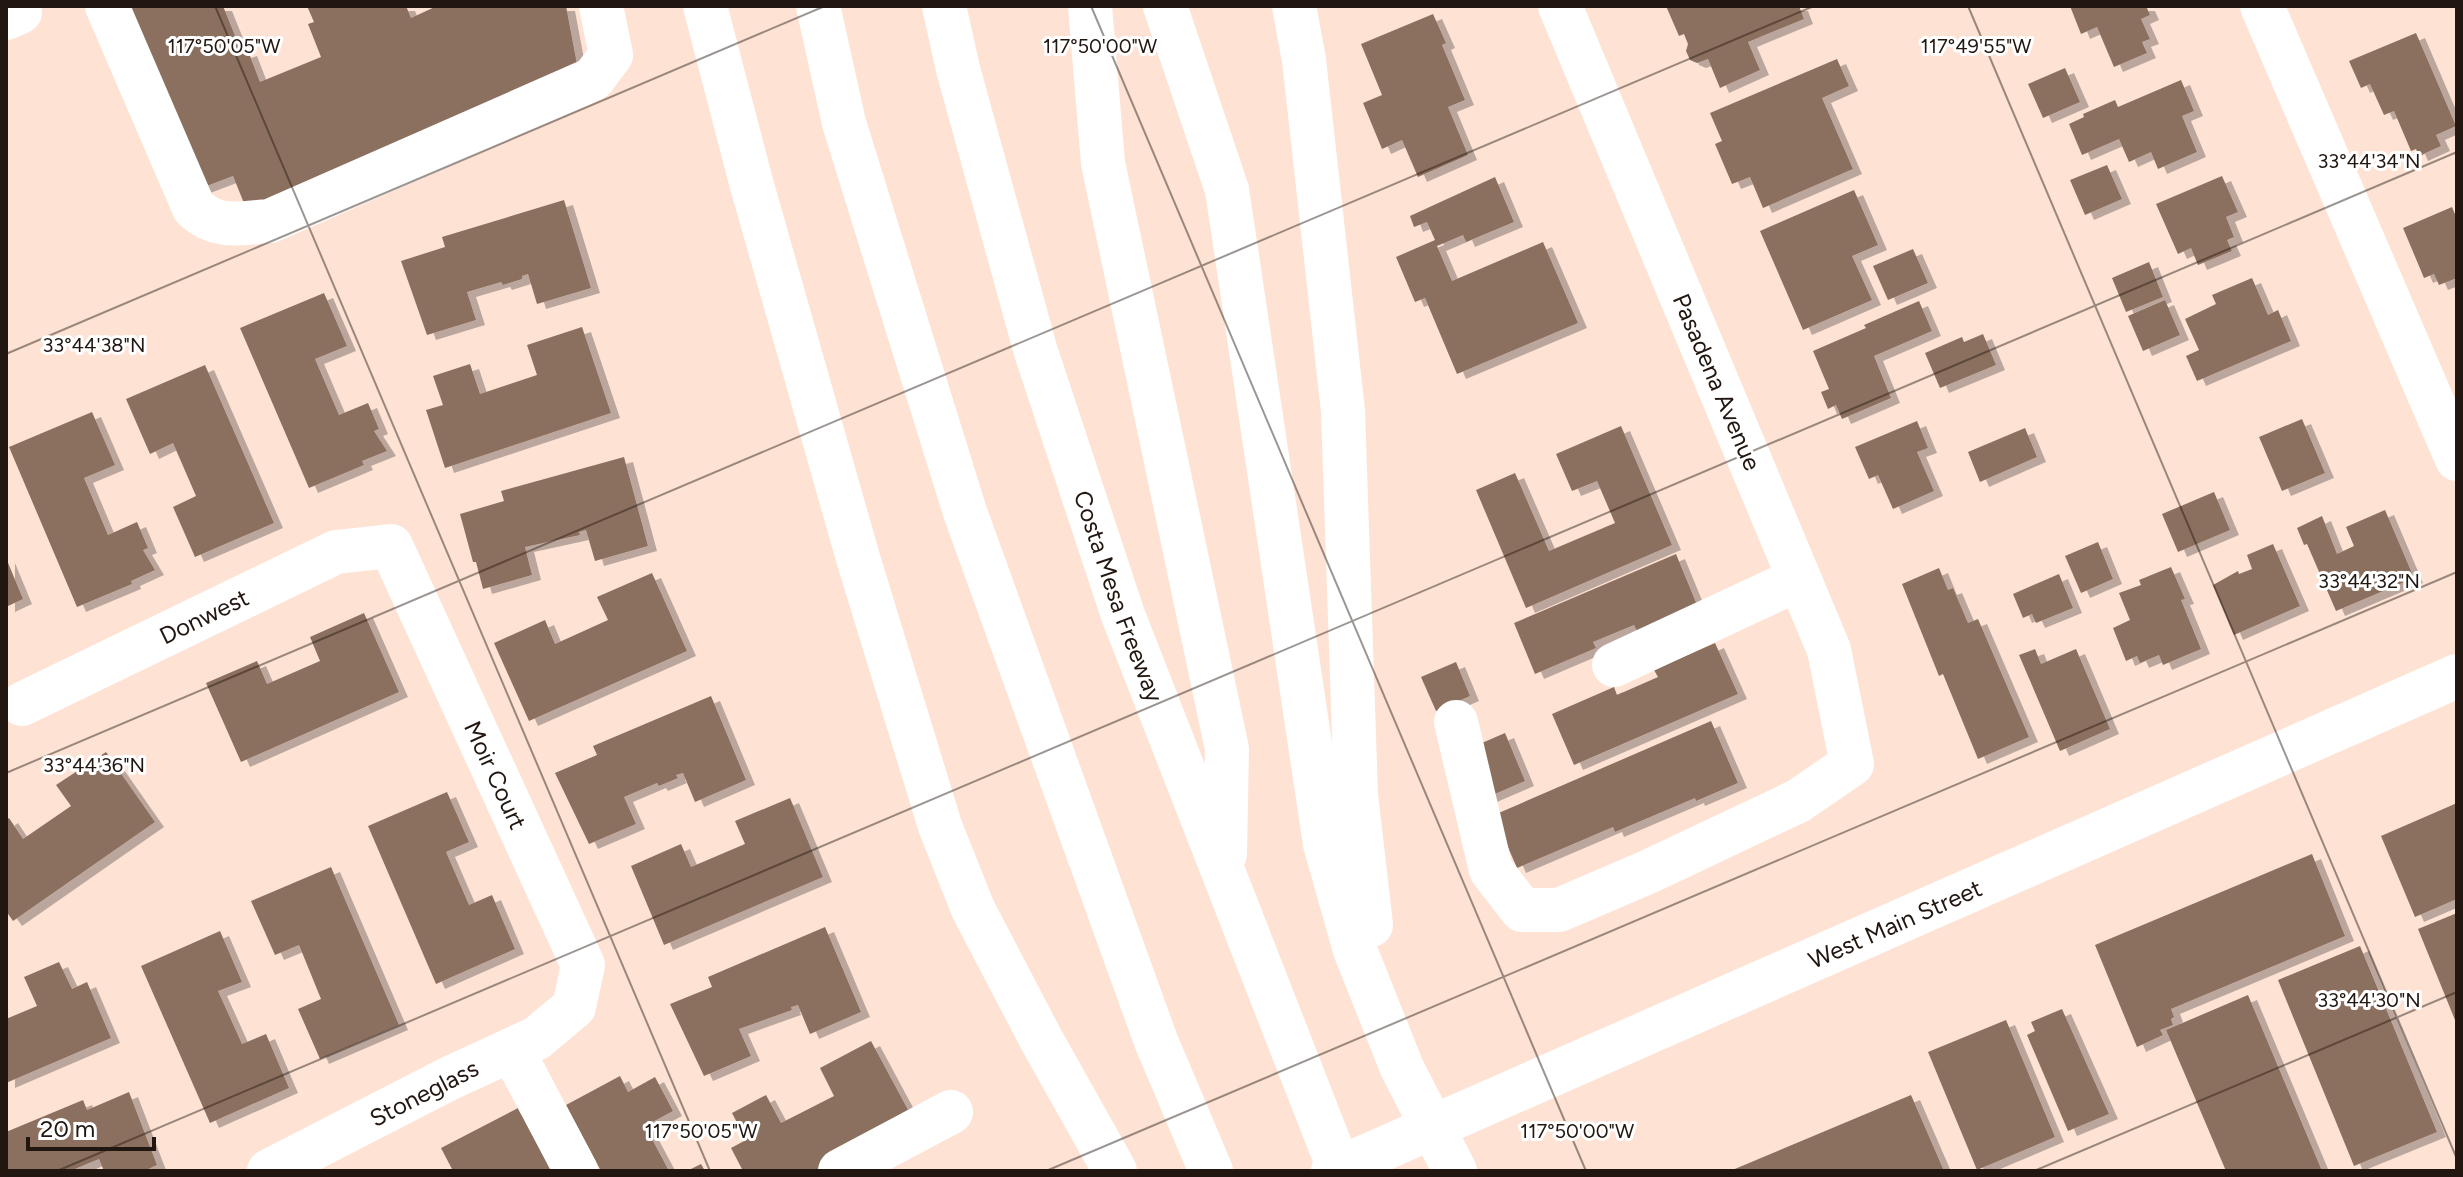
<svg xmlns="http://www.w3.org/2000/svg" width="2463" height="1177" viewBox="0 0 2463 1177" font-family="Figtree,sans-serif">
<defs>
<filter id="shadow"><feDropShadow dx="9" dy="5" stdDeviation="0" flood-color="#0004"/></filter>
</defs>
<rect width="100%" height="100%" fill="#fee3d5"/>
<g fill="#8c6f5f" filter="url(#shadow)">
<polygon points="127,6 223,6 242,53 248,51 260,82 321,57 308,24 314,22 307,6 406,6 411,18 437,6 566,6 579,75 250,218 233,176 196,190"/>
<polygon points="1666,6 1799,6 1804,19 1748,42 1760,70 1720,88 1708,59 1697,63 1690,60 1686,51 1688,44 1684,34 1679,36"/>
<polygon points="2070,6 2146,6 2150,15 2141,19 2150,39 2142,42 2147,53 2114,67 2097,27 2081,34"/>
<polygon points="1433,14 1446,43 1442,45 1465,100 1448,107 1468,155 1418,177 1402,140 1382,149 1363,103 1382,95 1361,44"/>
<polygon points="2416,33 2456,126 2436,135 2441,146 2419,156 2416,149 2411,151 2394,111 2384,115 2370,84 2361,88 2349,61"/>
<polygon points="1837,59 1849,86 1822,98 1853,169 1763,208 1750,177 1732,184 1715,144 1722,141 1710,113"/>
<polygon points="2065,68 2080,102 2043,118 2028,84"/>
<polygon points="2181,80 2194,111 2182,116 2197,152 2158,169 2151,152 2129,162 2119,139 2082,155 2069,124 2084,117 2083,114 2115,100 2118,107"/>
<polygon points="2107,165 2122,199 2085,215 2070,180"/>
<polygon points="2222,176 2238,212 2226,217 2234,237 2227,240 2232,251 2198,265 2191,248 2178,254 2156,204"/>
<polygon points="1495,177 1514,222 1466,242 1463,235 1437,246 1452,281 1543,242 1578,323 1457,374 1425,298 1415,302 1396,257 1435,240 1427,222 1414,227 1410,216"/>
<polygon points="1854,190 1878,245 1852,256 1872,300 1803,330 1760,231"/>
<polygon points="564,200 591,288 537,304 528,274 522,276 522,279 503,285 501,282 467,292 476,320 427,335 401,261 445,247 442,237"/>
<polygon points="2452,207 2457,219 2457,278 2439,285 2434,274 2424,278 2403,228"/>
<polygon points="1913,249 1928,283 1888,300 1873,266"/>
<polygon points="2149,262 2163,297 2126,312 2112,278"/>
<polygon points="2252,278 2268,315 2278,310 2291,341 2197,381 2186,356 2199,350 2185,319 2216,304 2212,295"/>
<polygon points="324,293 347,346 315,359 339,415 368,403 379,429 374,431 387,451 362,461 364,465 309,488 240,328"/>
<polygon points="2165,300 2180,335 2143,351 2128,316"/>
<polygon points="1919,301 1932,331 1874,356 1891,398 1842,419 1836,405 1828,409 1821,392 1829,389 1813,351 1866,328 1864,325"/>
<polygon points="582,327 611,413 445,468 426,410 443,405 433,376 470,364 480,394 537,375 527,345"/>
<polygon points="1983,334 1996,365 1940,388 1925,353 1962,337 1964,342"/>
<polygon points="205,365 274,523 195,557 173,507 196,496 173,443 150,454 126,399"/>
<polygon points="92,412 115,465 84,478 108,535 137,522 148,548 143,550 155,570 131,581 132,584 77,607 9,447"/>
<polygon points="2302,419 2325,473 2282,491 2259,437"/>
<polygon points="1917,421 1928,448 1917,452 1934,491 1893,509 1878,475 1869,479 1855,447"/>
<polygon points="1621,426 1672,545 1526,608 1476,490 1515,473 1549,551 1615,523 1597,481 1572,491 1556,454"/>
<polygon points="2025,428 2037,457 1980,482 1968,452"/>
<polygon points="624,457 648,546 595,561 586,530 579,532 580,535 525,547 532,575 483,589 476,562 473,562 460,514 504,501 501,491"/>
<polygon points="2214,492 2230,530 2178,552 2162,514"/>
<polygon points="2385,510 2414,578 2336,611 2307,544 2304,545 2297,528 2322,516 2337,554 2354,546 2346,527"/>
<polygon points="2098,542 2113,579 2081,593 2065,556"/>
<polygon points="2273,544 2300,606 2234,635 2213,585 2238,571 2239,574 2252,569 2247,555"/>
<polygon points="1676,554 1697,605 1637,631 1634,625 1593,642 1596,648 1535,674 1514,623"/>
<polygon points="6,558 23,599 6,607"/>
<polygon points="2171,567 2185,599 2181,600 2201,649 2163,665 2159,655 2140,663 2137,656 2126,661 2113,628 2130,620 2119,593 2141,585 2139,580"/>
<polygon points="1939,568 1948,590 1953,588 1968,623 1978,619 2029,737 1978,759 1943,674 1939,676 1902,584"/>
<polygon points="652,573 687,651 529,721 494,643 545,620 555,644 608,620 597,597"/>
<polygon points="2059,574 2073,608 2036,623 2032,614 2023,618 2013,594"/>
<polygon points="364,613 399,692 241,762 206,683 257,661 267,684 320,661 310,637"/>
<polygon points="1715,643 1738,694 1574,765 1552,714 1614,687 1617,695 1658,677 1654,670"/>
<polygon points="2035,649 2041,664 2076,649 2110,729 2060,751 2019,655"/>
<polygon points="1456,662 1470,696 1436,711 1421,677"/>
<polygon points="711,696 746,780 695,802 683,773 676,775 678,778 659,786 657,783 624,797 636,824 589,844 555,773 597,755 593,746"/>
<polygon points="1711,721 1738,783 1696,801 1695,798 1615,832 1613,827 1517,868 1494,815"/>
<polygon points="1505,733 1525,781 1488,797 1468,749"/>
<polygon points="106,752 155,822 13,921 6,911 6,820 9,818 23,839 71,806 56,785"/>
<polygon points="447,792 469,842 446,852 469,905 492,895 515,949 436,984 368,826"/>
<polygon points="790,798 823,877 664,945 631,866 681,844 691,867 745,844 735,821"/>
<polygon points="2457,803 2457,899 2415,917 2381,836"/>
<polygon points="2312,854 2345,936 2171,1009 2174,1017 2171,1019 2173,1025 2160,1030 2163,1035 2137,1047 2095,945"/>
<polygon points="331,867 399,1025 320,1059 298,1009 321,999 299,945 275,955 251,901"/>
<polygon points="2457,913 2457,1025 2418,929"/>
<polygon points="825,927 861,1012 810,1034 798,1005 791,1007 792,1010 739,1029 751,1056 704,1076 670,1004 712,987 708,977"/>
<polygon points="220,931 242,982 218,991 242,1044 266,1034 289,1088 210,1123 141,966"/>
<polygon points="2360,946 2437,1132 2354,1166 2278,980"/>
<polygon points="59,962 72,989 87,982 111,1038 6,1083 6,1019 37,1006 24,977"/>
<polygon points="2248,995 2322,1171 2226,1171 2166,1030"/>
<polygon points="2062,1009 2109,1114 2068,1131 2027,1035 2035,1031 2031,1022"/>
<polygon points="2006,1020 2055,1137 1977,1170 1928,1052"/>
<polygon points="871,1041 914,1121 818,1171 743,1171 731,1148 746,1140 732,1113 766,1095 781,1123 834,1096 820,1068"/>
<polygon points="620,1076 628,1092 655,1077 673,1111 645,1126 669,1171 601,1171 566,1105"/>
<polygon points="129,1092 157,1165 144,1171 104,1171 99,1159 70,1171 6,1171 6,1132 83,1100 87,1110"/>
<polygon points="1911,1095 1944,1171 1730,1171"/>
<polygon points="518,1108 551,1171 453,1171 441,1148"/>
<polygon points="701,1164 705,1171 687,1171"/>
</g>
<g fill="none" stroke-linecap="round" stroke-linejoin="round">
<g stroke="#fff" stroke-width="44">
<path d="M107,6L194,208C218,230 240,223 270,221L593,79L611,55L601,6"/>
<polyline points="2262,6 2457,459"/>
<polyline points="6,18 20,12 17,6"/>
<polyline points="1614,665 1799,579"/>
<path id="s1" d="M22,704L336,552L391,546L583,965L574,1007L537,1038L450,1078L269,1171"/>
<polyline points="1456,722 1491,870 1522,910 1559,910 1650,871 1798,801 1852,764 1829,650 1560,6"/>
<polyline points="512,1050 576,1171"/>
<polyline points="840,1171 951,1112"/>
<path id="s2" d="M1333,1171L2457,676"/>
</g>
<g stroke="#fff" stroke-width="44">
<polyline points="705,6 751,182 858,558 940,826 973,909 1041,1039 1115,1171"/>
<polyline points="818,6 844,123 965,512 1156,1041 1211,1171"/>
<path id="s3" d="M944,6L958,69L1036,352L1123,615L1340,1171"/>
<polyline points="1090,6 1103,163 1227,749 1225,854"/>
<polyline points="1165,6 1227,190 1325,844 1355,950 1402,1068 1455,1171"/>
<polyline points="1294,6 1304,60 1343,411 1356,795 1371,925"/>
</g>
</g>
<path fill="none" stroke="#211610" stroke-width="2" stroke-opacity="0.45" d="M215,6L710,1171M1091,6L1586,1171M1968,6L2457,1159M6,354L825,6M6,773L1814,6M57,1171L2457,152M1046,1171L2457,572M2034,1171L2457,992"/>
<g text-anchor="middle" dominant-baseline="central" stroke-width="6" stroke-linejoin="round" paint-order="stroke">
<g font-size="24" fill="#211610" stroke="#fff">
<text transform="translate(1717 382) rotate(67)">Pasadena Avenue</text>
<text stroke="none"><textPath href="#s3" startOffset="616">Costa Mesa Freeway</textPath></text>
<text stroke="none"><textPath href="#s1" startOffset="202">Donwest</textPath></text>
<text stroke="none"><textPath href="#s1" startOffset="656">Moir Court</textPath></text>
<text stroke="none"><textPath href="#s2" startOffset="614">West Main Street</textPath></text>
<text transform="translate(424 1093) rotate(-27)">Stoneglass</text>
</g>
</g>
<g font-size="20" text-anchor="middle" fill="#211610" stroke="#fff" stroke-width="6" stroke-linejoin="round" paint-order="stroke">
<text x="224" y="53">117°50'05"W</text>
<text x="1100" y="53">117°50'00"W</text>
<text x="1976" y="53">117°49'55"W</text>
<text x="2369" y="168">33°44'34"N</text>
<text x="94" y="352">33°44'38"N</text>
<text x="2369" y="588">33°44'32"N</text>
<text x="94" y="772">33°44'36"N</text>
<text x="2369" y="1007">33°44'30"N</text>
<text x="701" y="1138">117°50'05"W</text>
<text x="1577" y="1138">117°50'00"W</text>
</g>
<rect width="2463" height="1177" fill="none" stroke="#211610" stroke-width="16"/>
<path d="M28 1137v12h126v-12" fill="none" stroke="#211610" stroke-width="4"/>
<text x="40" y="1137" font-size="24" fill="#211610" stroke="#ffffff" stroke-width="6" paint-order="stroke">20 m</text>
</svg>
